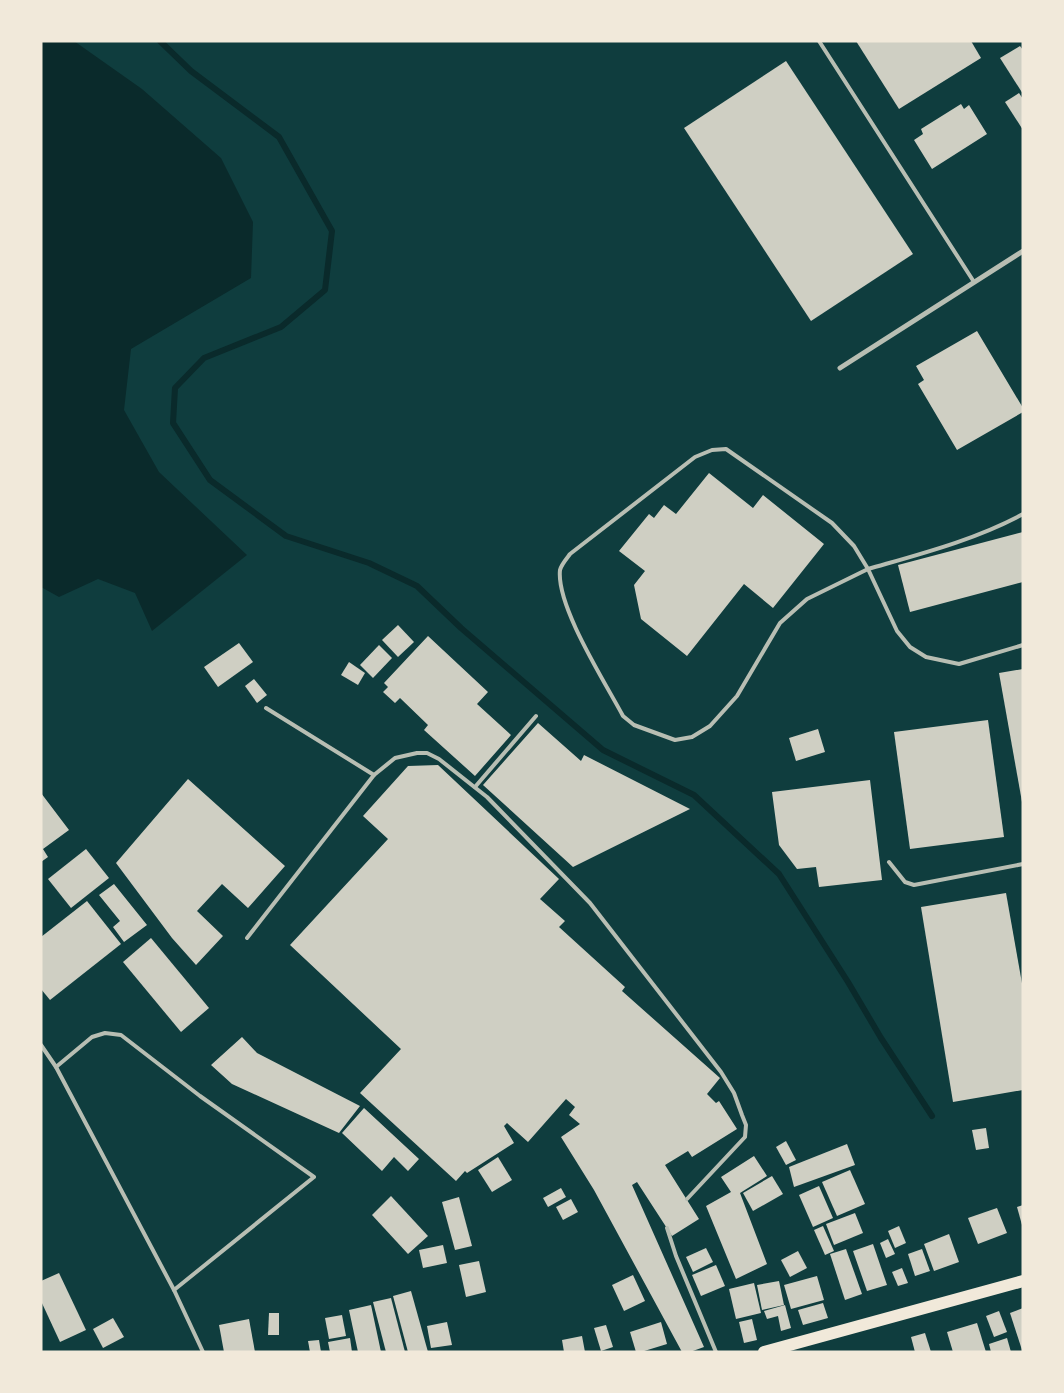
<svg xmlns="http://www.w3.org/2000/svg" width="1064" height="1393" viewBox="0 0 1064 1393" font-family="'Public Sans',sans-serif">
<rect width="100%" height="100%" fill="#0f3d3e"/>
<polygon fill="#0a2a2b" points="41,41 74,41 142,89 221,158 253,222 251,278 131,349 124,410 159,472 247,555 152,631 135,593 98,579 59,597 41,587"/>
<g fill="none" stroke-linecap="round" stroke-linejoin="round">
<polyline stroke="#0a2a2b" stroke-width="6" points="160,41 191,71 279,137 332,231 325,290 281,327 204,358 175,388 173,423 210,480 286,536 369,563 417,586 461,628 603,750 694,795 779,874 848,982 881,1038 932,1116"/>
</g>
<g fill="#cfcfc3">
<polygon points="856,41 971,41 981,58 899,109"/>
<polygon points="1020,46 1023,50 1023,94 1000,58"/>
<polygon points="786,61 913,254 811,321 684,128"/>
<polygon points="1019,93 1023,99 1023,130 1005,102"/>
<polygon points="961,104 964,109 969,105 987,134 932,169 914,140 923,134 921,129"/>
<polygon points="977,331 1023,408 1023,412 957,450 918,384 924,380 916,366"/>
<polygon points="709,473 753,508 763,495 824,544 773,608 744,584 687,656 641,619 634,585 645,571 619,551 649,514 654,518 664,505 676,514"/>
<polygon points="1023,532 1023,582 910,612 898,565"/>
<polygon points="398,625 414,642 398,657 382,640"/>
<polygon points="428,636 488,692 477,704 511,735 475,776 424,730 428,725 400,698 395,703 383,692 388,687 384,683"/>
<polygon points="239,643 253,662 218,687 204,667"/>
<polygon points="379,645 392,658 373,678 360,665"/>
<polygon points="349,662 365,673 358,685 341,675"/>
<polygon points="1023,669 1023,801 1022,802 999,673"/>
<polygon points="254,679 267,695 257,703 245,686"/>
<polygon points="988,720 1004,837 910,849 894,732"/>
<polygon points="538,723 581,761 584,755 690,809 573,867 483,785"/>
<polygon points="818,729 825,752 796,761 789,738"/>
<polygon points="438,765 559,879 540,899 565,921 559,927 625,987 622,991 720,1078 707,1094 716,1103 719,1101 737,1129 692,1157 688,1151 665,1165 699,1219 672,1236 637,1182 632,1185 704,1347 690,1352 682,1352 594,1190 561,1137 580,1124 569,1115 575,1107 566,1099 528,1142 507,1123 504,1126 514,1143 467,1173 465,1171 456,1181 360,1093 401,1049 290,945 388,839 363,816 408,766"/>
<polygon points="188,779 285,866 248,908 222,884 197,911 223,936 196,965 172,938 116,863"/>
<polygon points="870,780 882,880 819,887 816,867 797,869 779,845 772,792"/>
<polygon points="41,793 69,830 43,849 48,857 41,862"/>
<polygon points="86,849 109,878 71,908 48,879"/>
<polygon points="114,884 147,925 124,942 113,927 120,921 99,895"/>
<polygon points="1006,893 1023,989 1023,1090 953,1102 921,907"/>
<polygon points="87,901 121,944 50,1000 41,989 41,937"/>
<polygon points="151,938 209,1008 181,1032 123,962"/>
<polygon points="242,1037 257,1053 360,1106 339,1133 232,1084 211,1065"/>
<polygon points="364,1108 419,1159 408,1171 394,1157 382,1171 342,1133"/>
<polygon points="986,1128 989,1148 976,1150 972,1130"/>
<polygon points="786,1141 796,1160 786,1165 776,1147"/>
<polygon points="847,1144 855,1165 794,1187 789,1167"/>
<polygon points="754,1156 767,1176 740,1193 767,1264 736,1279 706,1206 731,1192 721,1177"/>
<polygon points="498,1157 512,1180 492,1192 478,1170"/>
<polygon points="850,1170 865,1204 837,1216 822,1182"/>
<polygon points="772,1176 783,1194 753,1211 743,1193"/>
<polygon points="819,1186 833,1218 813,1227 799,1195"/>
<polygon points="561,1188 566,1197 548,1207 543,1198"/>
<polygon points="391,1196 428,1236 408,1254 372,1215"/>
<polygon points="459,1197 472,1246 455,1250 442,1202"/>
<polygon points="571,1199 578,1212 563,1220 556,1207"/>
<polygon points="1023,1205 1023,1225 1022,1225 1017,1207"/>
<polygon points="997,1208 1007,1233 978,1244 968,1218"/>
<polygon points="855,1213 863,1233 834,1245 826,1224"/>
<polygon points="823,1226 834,1251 825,1255 814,1230"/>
<polygon points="899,1226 906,1243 895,1248 888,1231"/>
<polygon points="949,1234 959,1262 934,1271 924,1244"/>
<polygon points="888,1239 895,1254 886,1258 880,1243"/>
<polygon points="873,1244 887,1285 867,1291 853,1251"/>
<polygon points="443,1245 447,1263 423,1268 419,1250"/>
<polygon points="706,1248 713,1262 693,1272 686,1257"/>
<polygon points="846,1249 862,1294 845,1300 830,1254"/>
<polygon points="922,1249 930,1271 915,1276 908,1254"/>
<polygon points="798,1251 807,1268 790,1277 781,1260"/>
<polygon points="479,1261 486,1292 466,1297 459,1265"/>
<polygon points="716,1265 725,1286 701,1296 692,1275"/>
<polygon points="902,1268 908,1283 898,1286 892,1272"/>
<polygon points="59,1273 86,1330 60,1342 41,1301 41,1281"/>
<polygon points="633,1275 645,1301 624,1311 612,1285"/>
<polygon points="817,1276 824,1300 791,1309 784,1285"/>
<polygon points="779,1281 784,1305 762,1310 757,1285"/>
<polygon points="754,1283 761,1313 736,1319 729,1289"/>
<polygon points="411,1291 428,1352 408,1352 393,1296"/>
<polygon points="391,1298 405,1352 386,1352 373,1302"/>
<polygon points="823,1303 828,1318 803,1325 798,1310"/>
<polygon points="371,1305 381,1352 358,1352 349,1310"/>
<polygon points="785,1305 791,1328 781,1331 778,1316 767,1319 764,1311"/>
<polygon points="1023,1308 1023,1350 1022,1350 1010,1313"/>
<polygon points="999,1311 1007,1332 994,1337 986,1316"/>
<polygon points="269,1313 279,1313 279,1335 268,1335"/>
<polygon points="342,1315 346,1336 329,1339 325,1318"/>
<polygon points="113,1318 124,1337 103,1348 93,1329"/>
<polygon points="249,1319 255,1352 224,1352 219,1325"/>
<polygon points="752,1319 757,1340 744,1343 739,1322"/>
<polygon points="447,1322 452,1345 431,1348 427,1326"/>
<polygon points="661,1322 667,1344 641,1352 636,1352 630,1332"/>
<polygon points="977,1323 986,1352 953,1352 947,1332"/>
<polygon points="606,1325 613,1347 601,1351 594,1328"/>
<polygon points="925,1333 931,1352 915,1352 911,1337"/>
<polygon points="582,1336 585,1352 564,1352 562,1340"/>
<polygon points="350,1338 352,1352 330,1352 328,1342"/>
<polygon points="1007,1338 1011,1352 991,1352 989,1344"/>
<polygon points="319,1340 321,1352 310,1352 308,1341"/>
</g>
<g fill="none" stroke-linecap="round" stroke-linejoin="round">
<g stroke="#b8beb3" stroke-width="4">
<polyline points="819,41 974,282"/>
<path d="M1023,514C975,540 920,554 868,569L854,546L832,523L726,449L712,450L695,457L570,554C567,558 561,565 560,570C556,606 605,682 623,716L634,725L675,740L692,737L710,726L737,696L780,623L807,599L868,569L897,631L910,647L926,657L959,664L1023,645"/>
<polyline points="266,708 374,775"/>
<polyline points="475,787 536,716"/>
<polyline points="889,862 905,882 914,885 1023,864"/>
<polyline points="247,938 374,775 395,758 417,753 427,753 439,759 487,797 590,903 721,1072 734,1093 742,1115 746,1125 745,1137 687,1199"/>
<polyline points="41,1045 56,1067 174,1290 203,1352"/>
<polyline points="56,1067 92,1037 105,1033 121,1035 200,1096 314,1177 174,1290"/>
<polyline points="667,1228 676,1256 716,1352"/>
</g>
<polyline stroke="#b8beb3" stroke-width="5" points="840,368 1023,251"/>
<polyline stroke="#f1e9da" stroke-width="12" points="764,1352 1023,1281"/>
</g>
<rect width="1064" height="1393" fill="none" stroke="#f1e9da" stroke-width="85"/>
</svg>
